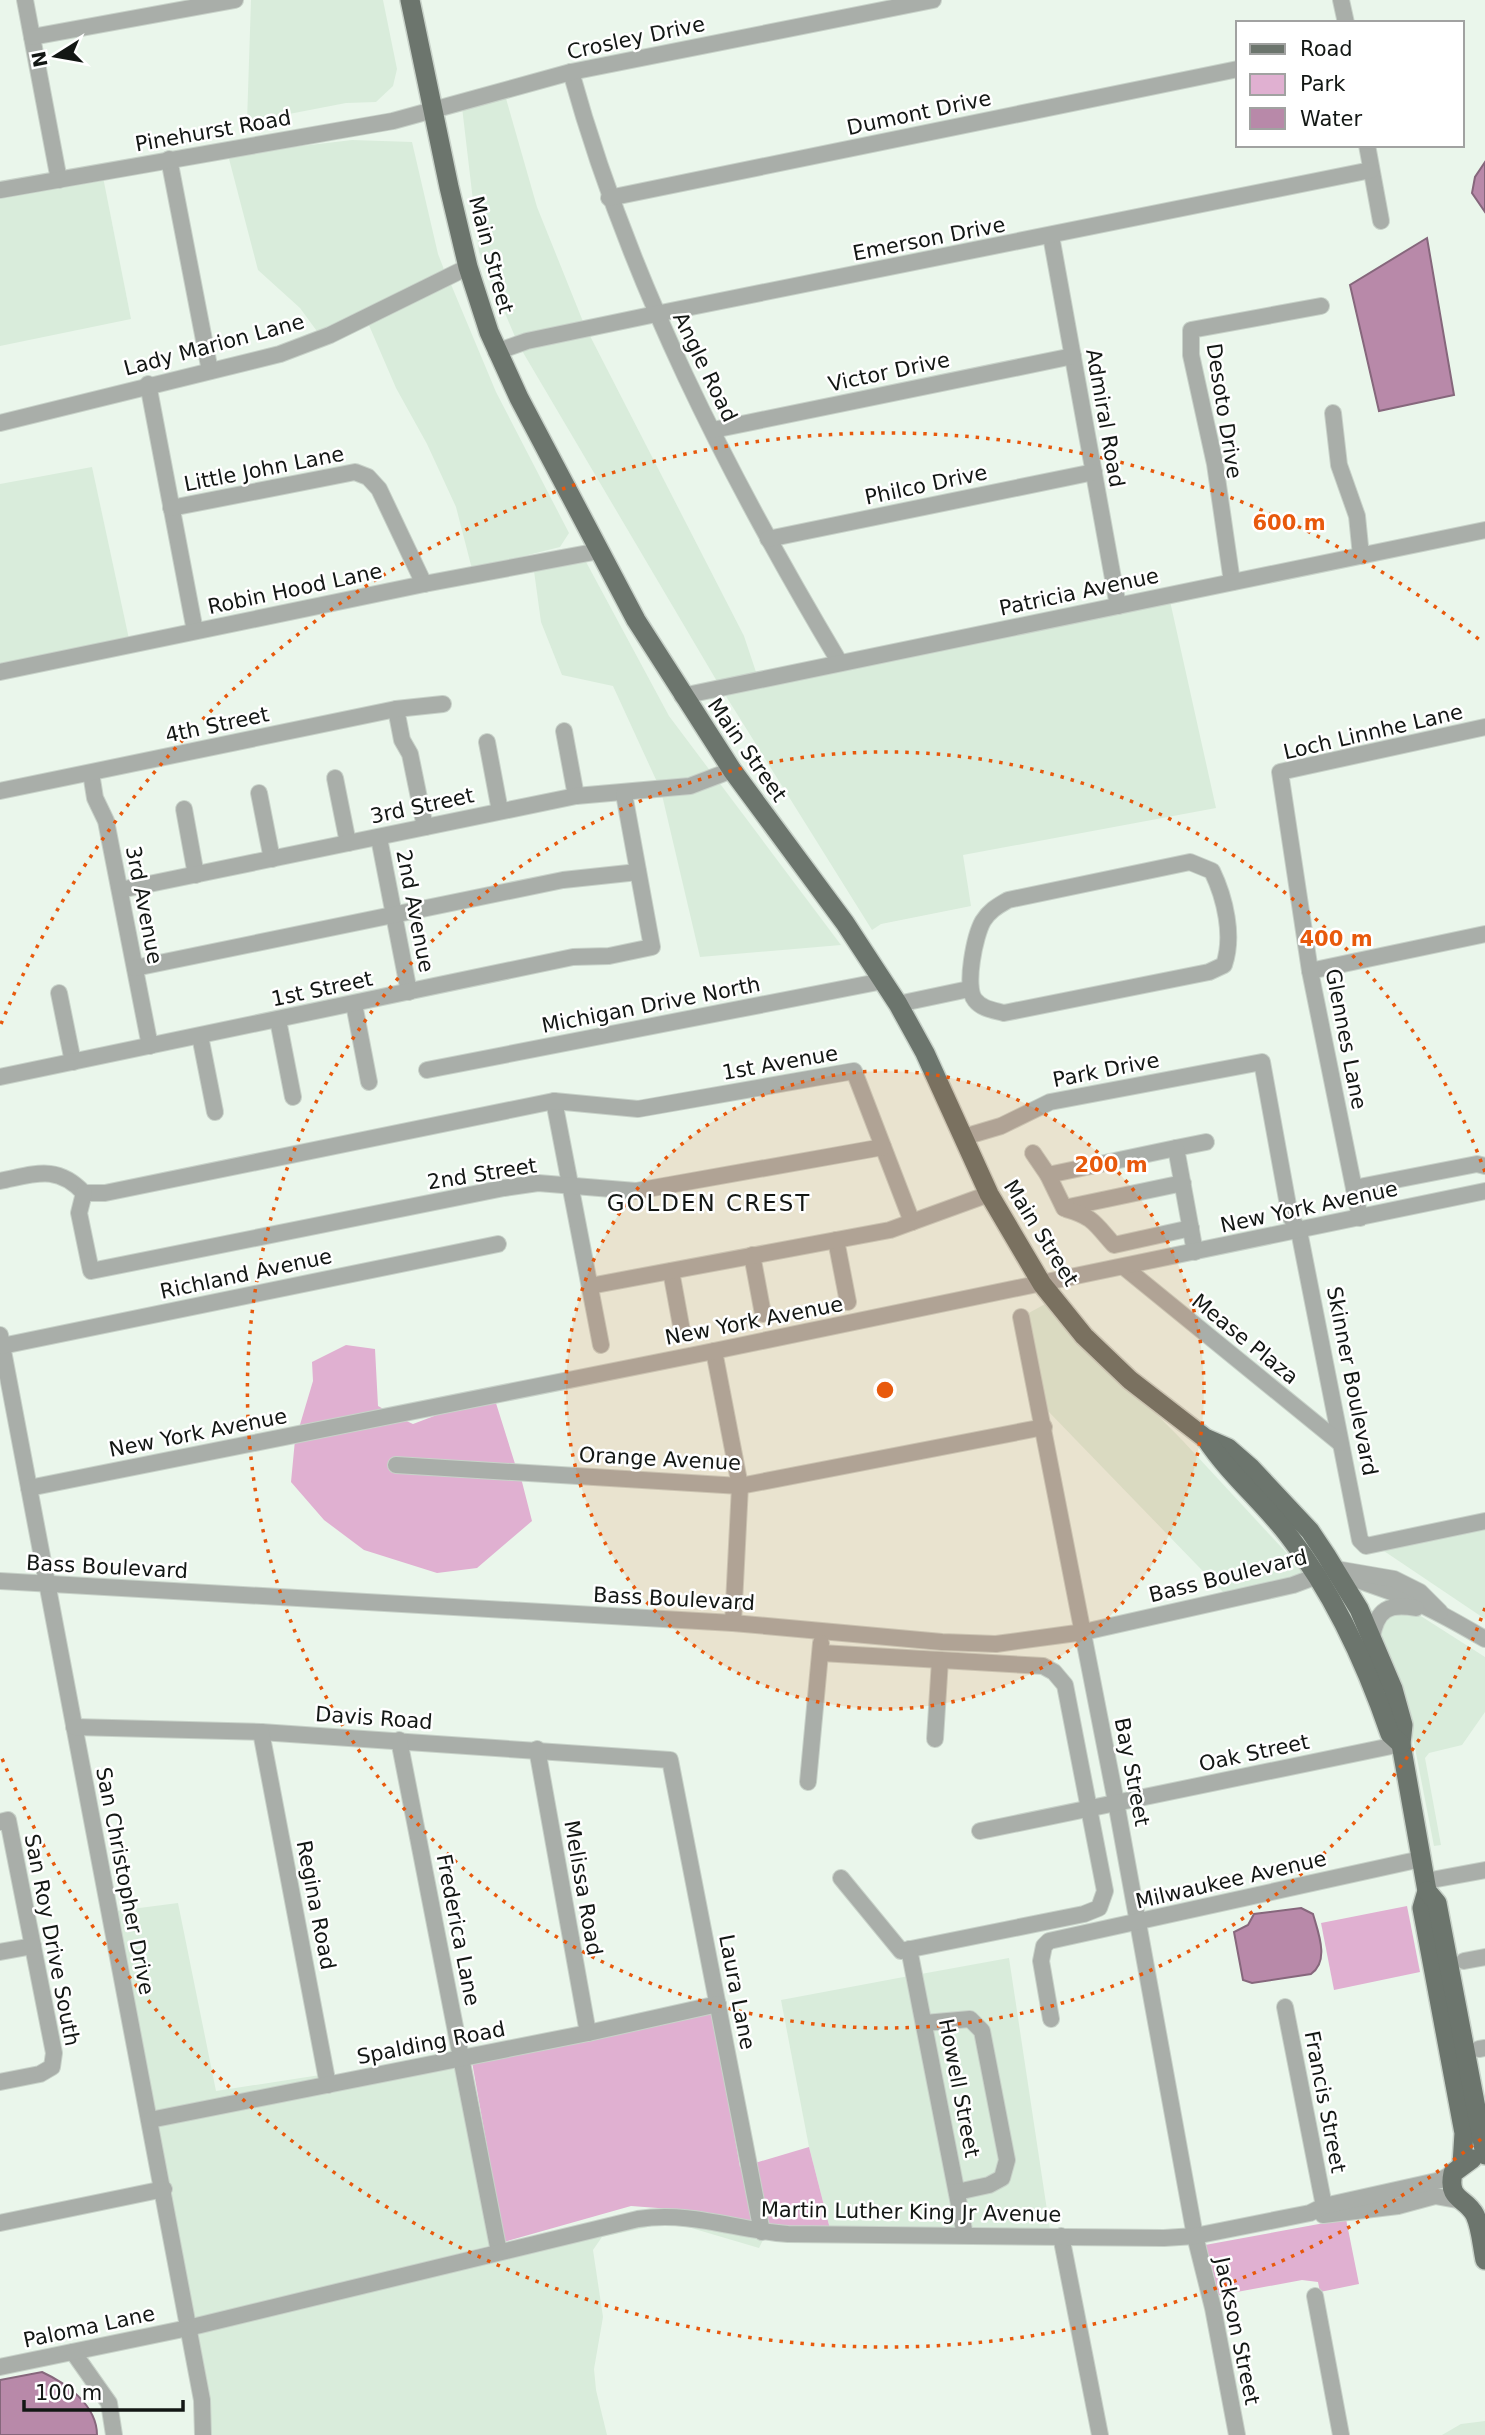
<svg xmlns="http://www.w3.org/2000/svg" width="1485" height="2435" viewBox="0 0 1485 2435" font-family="'DejaVu Sans',sans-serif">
<rect width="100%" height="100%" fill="#eaf6eb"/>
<g fill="#d9ecdb">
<polygon points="251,0 383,0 397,69 393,86 376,102 346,103 247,122"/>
<polygon points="505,95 537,207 584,324 516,339 479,252 462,107"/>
<polygon points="352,140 412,142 438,254 445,272 319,334 300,308 258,270 228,155"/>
<polygon points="103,177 131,319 0,346 0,196"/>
<polygon points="450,282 496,392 569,533 560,547 472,569 456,507 427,444 396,388 368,323"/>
<polygon points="589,334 744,636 757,675 718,683 521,349"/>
<polygon points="92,467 129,639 0,666 0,484"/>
<polygon points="585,560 669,716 711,772 688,780 658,784 613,686 562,675 541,622 534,571"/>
<polygon points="1170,601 1216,808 963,855 971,906 881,924 872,930 724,693"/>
<polygon points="718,781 841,945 700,957 662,795"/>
<polygon points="1047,1303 1183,1441 1306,1574 1226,1595 1047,1410 1027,1314"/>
<polygon points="1485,1528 1485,1619 1381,1549"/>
<polygon points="1389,1613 1416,1613 1485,1657 1485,1712 1462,1745 1429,1753 1425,1758 1441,1845 1434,1846 1404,1691 1379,1634"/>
<polygon points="178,1903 216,2091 320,2075 321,2081 155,2113 116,1911"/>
<polygon points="1009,1958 1050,2230 971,2229 964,2196 1005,2182 971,2014 930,2017 921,1974"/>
<polygon points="909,1976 958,2229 830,2229 809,2147 781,2000"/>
<polygon points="967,2024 976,2033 1001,2160 997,2174 987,2180 963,2185 932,2027"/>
<polygon points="456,2065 492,2245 193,2321 158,2124"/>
<polygon points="667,2220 764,2238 759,2248 671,2222 602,2237 593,2250 603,2317 594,2369 596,2390 607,2435 209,2435 195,2331"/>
<polygon points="1485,2421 1485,2435 1442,2435 1461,2424"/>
</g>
<g fill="#e0b0d1">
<polygon points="346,1345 375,1349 378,1406 387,1411 299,1428 313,1381 312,1362"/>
<polygon points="495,1400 516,1467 390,1459 389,1470 521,1478 532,1521 477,1568 437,1573 364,1550 324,1520 291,1482 295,1440 402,1419 413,1424 450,1410"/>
<polygon points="1407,1906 1420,1972 1334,1990 1321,1923"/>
<polygon points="713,2011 740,2167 743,2167 754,2225 698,2211 631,2206 504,2242 472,2062"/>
<polygon points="809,2147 830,2229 767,2227 755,2163"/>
<polygon points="1346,2219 1359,2284 1320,2292 1318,2282 1302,2280 1215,2296 1205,2245"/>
</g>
<g fill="#b889a9" stroke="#86677c" stroke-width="2">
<polygon points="1485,162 1485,212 1472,193 1475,177"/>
<polygon points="1427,238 1454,395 1379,411 1350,285"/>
<path d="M1301,1908L1313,1914C1318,1932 1330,1961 1311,1974L1252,1983L1243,1980L1234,1932L1248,1925L1254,1914Z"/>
<path d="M42,2372C66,2383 97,2405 97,2435H0V2380Z"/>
</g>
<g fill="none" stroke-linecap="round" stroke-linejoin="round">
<defs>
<g id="minor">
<polyline points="25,0 59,180"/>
<polyline points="1341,0 1346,23"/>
<polyline points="32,37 235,0"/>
<path d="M571,72C629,282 729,477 840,663"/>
<polyline points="1367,145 1381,221"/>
<polyline points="169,159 210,371"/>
<polyline points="0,190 393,121 571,72 933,0"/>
<polyline points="609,198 1238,69"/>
<polyline points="1051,236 1118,606"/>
<polyline points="496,352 527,341 656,314 1371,170"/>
<polyline points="148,384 195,631"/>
<polyline points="1333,413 1339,465 1357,516 1361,556"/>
<polyline points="0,423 280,354 330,335 468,267"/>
<polyline points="713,430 1073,356"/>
<polyline points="171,508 355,472 368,477 379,489 424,584"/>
<polyline points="768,539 1094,472"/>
<polyline points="1232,582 1215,464 1191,355 1191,330 1321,306"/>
<polyline points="0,672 424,584 599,551"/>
<polyline points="682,696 1485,530"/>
<polyline points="396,709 402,740 410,754 425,827"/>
<polyline points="564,731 576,796"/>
<polyline points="487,742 500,811"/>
<polyline points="91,773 95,798 106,821 150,1046"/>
<polyline points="335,778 348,843"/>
<polyline points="0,791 396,709 443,704"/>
<polyline points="259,793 272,859"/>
<polyline points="184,809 196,875"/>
<polyline points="379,838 409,992"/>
<path d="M1190,862L1212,871C1225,898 1234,936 1224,965L1209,972L1004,1013C993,1010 982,1009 975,1000C964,987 975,935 983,921C990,910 998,906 1008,900Z"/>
<polyline points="120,890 576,796 690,786 732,770"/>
<polyline points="135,968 563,880 638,872"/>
<polyline points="1310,971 1485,934"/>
<polyline points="59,993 73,1062"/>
<polyline points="354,1004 369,1082"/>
<polyline points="898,1004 969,989"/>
<polyline points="278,1020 293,1097"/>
<polyline points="200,1036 215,1112"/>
<polyline points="427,1070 883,981"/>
<polyline points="0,1077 573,957 609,956 652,947 624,794"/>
<polyline points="554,1101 601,1345"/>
<polyline points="964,1137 1001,1126 1050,1102 1262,1062 1290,1216 1299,1231 1360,1540 1366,1546 1485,1521"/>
<polyline points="1176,1148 1206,1142"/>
<polyline points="1033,1153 1048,1175"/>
<path d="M0,1181C35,1174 57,1164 84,1193H105L554,1101L638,1109L854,1071L912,1222"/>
<polyline points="1183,1183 1064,1208 1048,1175 1176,1148 1195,1252"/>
<polyline points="1354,1188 1477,1164 1485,1166"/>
<polyline points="84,1193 79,1213 91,1271 504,1188 538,1183 636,1191 883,1147"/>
<path d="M1066,1209C1094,1217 1095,1224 1114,1245L1191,1228"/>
<polyline points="1360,1218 1310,971 1280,772 1485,727"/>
<polyline points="836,1240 848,1302"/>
<polyline points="752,1255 763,1314"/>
<polyline points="1124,1267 1340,1443"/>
<polyline points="671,1271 682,1331"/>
<polyline points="590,1286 890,1230 989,1194"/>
<polyline points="1021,1317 1116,1802 1195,2236 1213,2308 1237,2435"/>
<polyline points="0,1335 202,2400 203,2435"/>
<polyline points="2,1346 498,1244"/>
<polyline points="714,1351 740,1486 733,1623"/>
<polyline points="396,1465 740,1486 1044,1427"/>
<polyline points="29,1488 714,1351 1485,1191"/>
<path d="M1345,1574C1362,1583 1379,1587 1397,1594C1428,1606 1456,1622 1485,1639"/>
<polyline points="0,1581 733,1623 942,1642 996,1644 1084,1632 1293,1585 1336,1569 1394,1579 1420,1592 1440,1612"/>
<path d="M1372,1637C1377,1609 1389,1603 1416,1608"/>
<polyline points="821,1653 1043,1666 1054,1672 1065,1685 1105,1891 1099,1908 1084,1914 901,1951 841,1878"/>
<polyline points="74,1727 261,1732 670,1760 762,2232"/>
<polyline points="261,1732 328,2085"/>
<polyline points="935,1739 940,1660"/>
<polyline points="399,1740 499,2252"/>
<polyline points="537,1749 588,2033"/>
<polyline points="808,1782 821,1643"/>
<polyline points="0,1822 8,1820 54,2053 52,2067 40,2074 0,2082"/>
<polyline points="980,1831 1401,1744"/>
<polyline points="1426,1881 1485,1870"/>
<polyline points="909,1949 965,2235"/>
<polyline points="0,1952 33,1946"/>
<polyline points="1464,1961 1485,1957"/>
<polyline points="1285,2007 1324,2206"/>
<polyline points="1051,2019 1041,1961 1044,1946 1049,1941 1421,1859"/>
<polyline points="925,2023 970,2019 982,2031 1007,2160 1002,2178 989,2185 957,2192"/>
<polyline points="1479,2049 1485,2048"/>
<polyline points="150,2120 588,2033 718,2004"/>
<polyline points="1323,2215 1398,2206 1435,2196 1457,2200"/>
<polyline points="0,2223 164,2189"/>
<polyline points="1061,2236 1100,2435"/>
<polyline points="1315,2296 1341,2435"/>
<polyline points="73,2352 109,2403 114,2435"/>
<path d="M0,2367L188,2328L638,2219C692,2211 735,2230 788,2234L1164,2238L1195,2236L1310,2213L1324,2206L1441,2180L1453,2173"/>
</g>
<g id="major">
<polyline points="410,0 449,187 468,267 489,332 519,398 636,620 732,770 845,923 898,1004 925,1053 989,1194 1042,1284 1084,1336 1130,1380 1205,1438 1228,1448 1251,1468 1310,1531 1326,1555 1359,1609 1393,1689 1403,1725 1401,1744 1427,1891 1422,1908 1464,2133 1462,2164"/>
<path d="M1206,1439C1229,1474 1263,1502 1289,1536C1335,1595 1366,1664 1390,1734L1401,1744"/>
<polyline points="1427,1891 1437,1903 1485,2155"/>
<path d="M1472,2159L1453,2173C1447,2201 1466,2197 1475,2215C1481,2228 1482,2246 1485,2260"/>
</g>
</defs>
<use href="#minor" stroke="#c8d2c9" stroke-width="18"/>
<use href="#major" stroke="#c8d2c9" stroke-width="22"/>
<use href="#minor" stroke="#a9aea9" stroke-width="16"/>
<use href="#major" stroke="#6c756d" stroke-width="19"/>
</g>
<circle cx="885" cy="1390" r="319" fill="#e8590c" fill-opacity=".12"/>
<g fill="none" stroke="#e8590c" stroke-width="3.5" stroke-dasharray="3.5 7">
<circle cx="885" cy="1390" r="319"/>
<path d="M1485 1608A638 638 0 1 1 1485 1172"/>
<path d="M1481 2139A957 957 0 0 1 1 1756M1 1024A957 957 0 0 1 1481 641"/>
</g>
<g text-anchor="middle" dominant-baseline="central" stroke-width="5" stroke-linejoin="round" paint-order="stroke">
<g font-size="21" fill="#131714" stroke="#fff">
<text transform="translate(636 38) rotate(-12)">Crosley Drive</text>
<text transform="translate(919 113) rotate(-12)">Dumont Drive</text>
<text transform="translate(213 131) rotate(-10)">Pinehurst Road</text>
<text transform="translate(929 239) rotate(-11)">Emerson Drive</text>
<text transform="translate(491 255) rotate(75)">Main Street</text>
<text transform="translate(214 345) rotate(-15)">Lady Marion Lane</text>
<text transform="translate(705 367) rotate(64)">Angle Road</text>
<text transform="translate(889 372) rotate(-12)">Victor Drive</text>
<text transform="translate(1224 411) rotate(81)">Desoto Drive</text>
<text transform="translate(1105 418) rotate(80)">Admiral Road</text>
<text transform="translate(264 469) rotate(-11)">Little John Lane</text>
<text transform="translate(926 485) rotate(-12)">Philco Drive</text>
<text transform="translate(295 589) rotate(-12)">Robin Hood Lane</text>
<text transform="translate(1079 592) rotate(-12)">Patricia Avenue</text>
<text transform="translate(217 725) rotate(-12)">4th Street</text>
<text transform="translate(1373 732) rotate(-13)">Loch Linnhe Lane</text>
<text transform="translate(747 750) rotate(55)">Main Street</text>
<text transform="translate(422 806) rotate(-12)">3rd Street</text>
<text transform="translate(144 905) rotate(79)">3rd Avenue</text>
<text transform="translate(415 911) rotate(79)">2nd Avenue</text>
<text transform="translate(322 989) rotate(-12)">1st Street</text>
<text transform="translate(651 1005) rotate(-11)">Michigan Drive North</text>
<text transform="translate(1346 1039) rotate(79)">Glennes Lane</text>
<text transform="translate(780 1063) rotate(-10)">1st Avenue</text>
<text transform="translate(1106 1070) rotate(-11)">Park Drive</text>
<text transform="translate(482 1174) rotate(-9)">2nd Street</text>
<text transform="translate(1309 1207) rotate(-12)">New York Avenue</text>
<text transform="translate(1041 1233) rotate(58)">Main Street</text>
<text transform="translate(246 1274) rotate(-12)">Richland Avenue</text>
<text transform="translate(754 1321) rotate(-11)">New York Avenue</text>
<text transform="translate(1245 1339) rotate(39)">Mease Plaza</text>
<text transform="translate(1352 1381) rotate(79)">Skinner Boulevard</text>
<text transform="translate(198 1433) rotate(-11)">New York Avenue</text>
<text transform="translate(660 1459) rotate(3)">Orange Avenue</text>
<text transform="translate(107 1567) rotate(3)">Bass Boulevard</text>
<text transform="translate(1228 1576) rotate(-14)">Bass Boulevard</text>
<text transform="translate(674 1599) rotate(3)">Bass Boulevard</text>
<text transform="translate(374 1718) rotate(4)">Davis Road</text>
<text transform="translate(1254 1753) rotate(-12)">Oak Street</text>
<text transform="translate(1132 1772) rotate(79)">Bay Street</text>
<text transform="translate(1231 1880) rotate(-13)">Milwaukee Avenue</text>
<text transform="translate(125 1881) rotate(79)">San Christopher Drive</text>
<text transform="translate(583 1888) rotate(80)">Melissa Road</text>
<text transform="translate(316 1905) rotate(79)">Regina Road</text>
<text transform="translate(458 1930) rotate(79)">Frederica Lane</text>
<text transform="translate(52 1940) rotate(79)">San Roy Drive South</text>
<text transform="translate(737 1992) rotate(79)">Laura Lane</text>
<text transform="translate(431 2043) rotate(-11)">Spalding Road</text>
<text transform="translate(959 2088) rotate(79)">Howell Street</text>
<text transform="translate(1325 2102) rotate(79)">Francis Street</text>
<text transform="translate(911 2212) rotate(1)">Martin Luther King Jr Avenue</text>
<text transform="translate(89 2327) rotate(-12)">Paloma Lane</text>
<text transform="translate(1237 2331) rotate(78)">Jackson Street</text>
</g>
<g font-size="23" letter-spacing="2" fill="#131714" stroke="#fff">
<text x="709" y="1203">GOLDEN CREST</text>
</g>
</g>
<circle cx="885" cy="1390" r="10" fill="#e8590c" stroke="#fff" stroke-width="3.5"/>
<g font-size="21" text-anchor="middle" font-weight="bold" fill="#e8590c" stroke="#fff" stroke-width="5" stroke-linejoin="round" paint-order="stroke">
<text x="1289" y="530">600 m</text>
<text x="1336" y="946">400 m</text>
<text x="1111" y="1172">200 m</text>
</g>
<rect x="1236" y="21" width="228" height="126" fill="#ffffff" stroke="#a1a2a1" stroke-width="2"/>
<rect x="1250" y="44" width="35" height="10" fill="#6c756d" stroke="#a1a2a1" stroke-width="2"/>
<text x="1300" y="56" font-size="21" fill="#131714">Road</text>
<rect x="1250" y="74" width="35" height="21" fill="#e0b0d1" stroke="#a1a2a1" stroke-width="2"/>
<text x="1300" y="91" font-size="21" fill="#131714">Park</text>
<rect x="1250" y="108" width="35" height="21" fill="#b889a9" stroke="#a1a2a1" stroke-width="2"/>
<text x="1300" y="126" font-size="21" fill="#131714">Water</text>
<g transform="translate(56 56) rotate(259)" stroke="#ffffff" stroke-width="5" paint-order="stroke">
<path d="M0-5L12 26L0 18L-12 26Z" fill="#131714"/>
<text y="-10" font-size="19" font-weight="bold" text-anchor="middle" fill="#131714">N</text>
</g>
<path d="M24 2400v10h159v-10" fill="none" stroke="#131714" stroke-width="3.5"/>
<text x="35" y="2400" font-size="21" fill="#131714" stroke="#ffffff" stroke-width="5" paint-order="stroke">100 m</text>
</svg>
